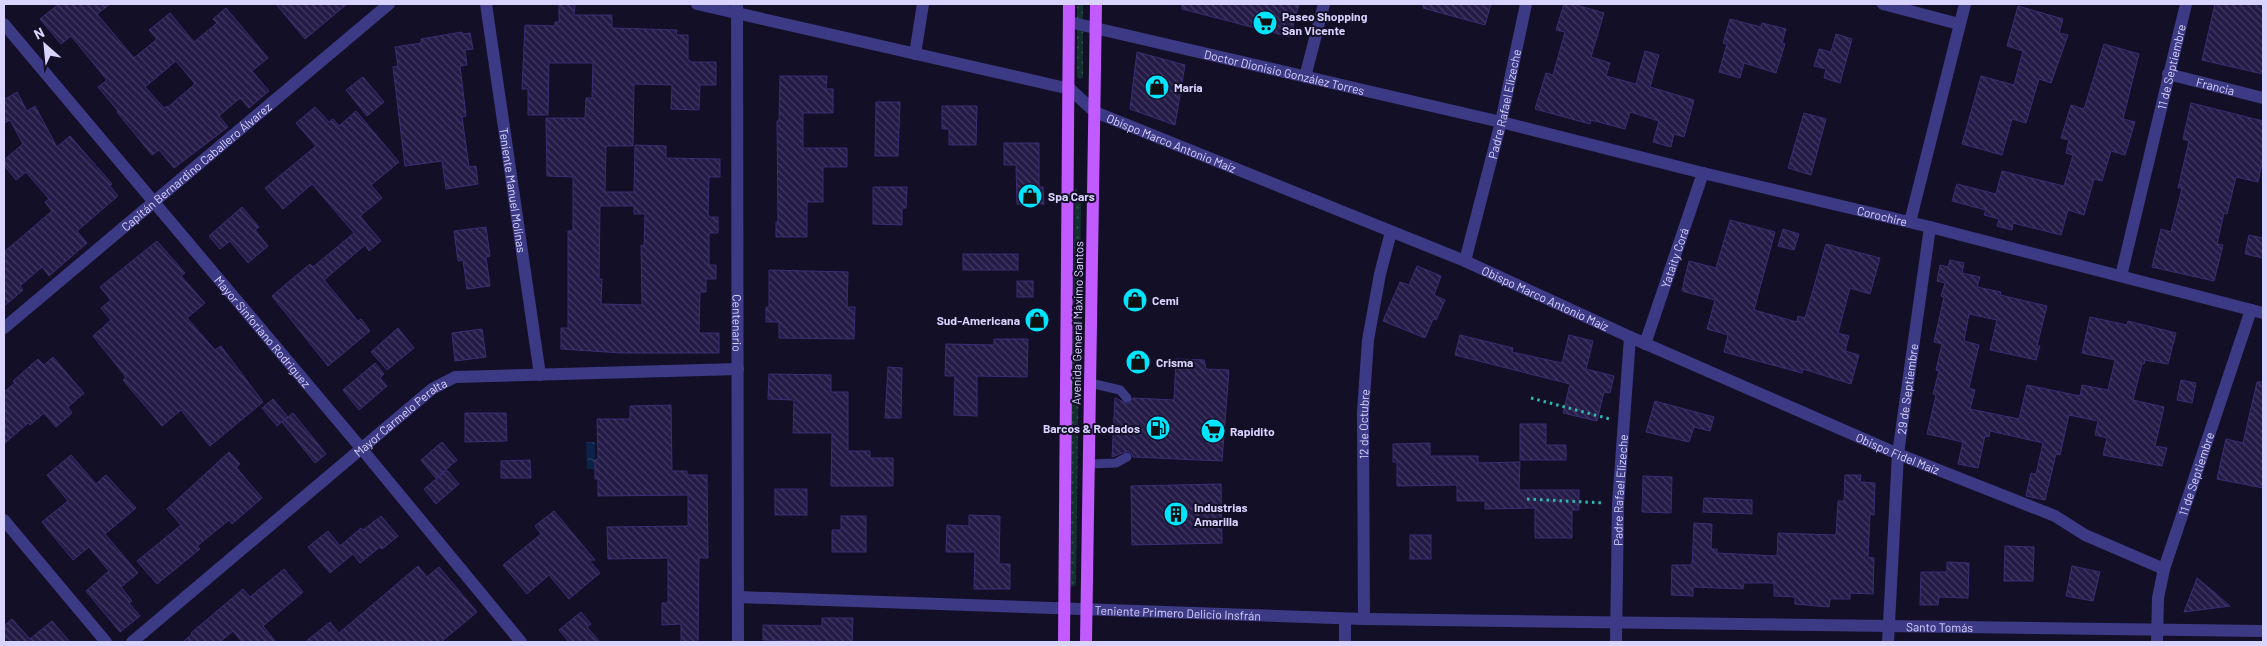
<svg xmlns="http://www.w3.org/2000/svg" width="2267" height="646" viewBox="0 0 2267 646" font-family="Barlow,sans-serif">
<defs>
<pattern id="grass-dots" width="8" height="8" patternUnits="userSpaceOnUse" patternTransform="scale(1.25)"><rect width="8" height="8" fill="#12302f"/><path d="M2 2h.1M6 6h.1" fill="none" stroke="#344d4e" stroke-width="1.8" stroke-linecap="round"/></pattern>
<pattern id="water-ripples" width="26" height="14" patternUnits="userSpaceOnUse" patternTransform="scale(1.25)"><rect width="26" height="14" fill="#0c2248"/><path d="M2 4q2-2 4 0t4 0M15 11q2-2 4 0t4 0" fill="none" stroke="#2f4163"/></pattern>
<pattern id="building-back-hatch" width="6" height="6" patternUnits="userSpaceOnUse" patternTransform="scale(1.25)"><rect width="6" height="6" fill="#241b47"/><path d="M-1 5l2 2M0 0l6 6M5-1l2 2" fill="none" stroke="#433b63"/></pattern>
</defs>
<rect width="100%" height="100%" fill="#130f26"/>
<g fill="url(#grass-dots)">
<polygon points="1077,4 1083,4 1083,77 1080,79 1077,76"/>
<polygon points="1075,188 1077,189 1081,204 1076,585 1071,587 1069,585"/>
</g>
<polygon fill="url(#water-ripples)" points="586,442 595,442 595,469 587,469"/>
<g fill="url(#building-back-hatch)" stroke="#3b2d73" fill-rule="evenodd">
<path d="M59,4H110L97,14L134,58L157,39L149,30L170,13L194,42L217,23L213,19L226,8L268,58L252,71L269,91L249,108L240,98L219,116L228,127L174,168L159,150L152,155L117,112L118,111L98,87L107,80L71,36L61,44L40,19ZM176,61L195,84L168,107L167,106L164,108L145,87Z"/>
<polygon points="276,4 347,4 305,39"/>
<path d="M559,4H575L574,15H612V28L677,30L676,35H688V60H690V62H716V85H700L699,110L671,109L672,85L634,84L633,146H606L605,192H634L635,145L666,146V158L720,159V177H709L708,213L709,217H718V233H709V265H716V279H706V292H700L699,333H719V353H622L561,349V328H568V231H573V177L547,176L546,118H585L586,98H592L593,63H549L548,115H528V89H522L525,25L555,26V22H559ZM600,206H634V214H645L644,246L641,245L642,305L601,304L602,279H599Z"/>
<polygon points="1182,4 1299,4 1290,37 1182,9"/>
<polygon points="1423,4 1491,4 1485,25 1423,8"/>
<polygon points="1564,4 1573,4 1604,13 1591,57 1610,63 1606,76 1636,84 1645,51 1659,55 1650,87 1694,100 1684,137 1674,134 1671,147 1653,142 1659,121 1630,112 1625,129 1591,120 1590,124 1535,109 1546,73 1553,75 1565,32 1556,30"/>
<polygon points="2215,4 2263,4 2263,74 2202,60"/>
<polygon points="2018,6 2063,19 2059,33 2068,35 2051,83 2039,79 2026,123 2012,119 2002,155 1962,144 1981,76 2014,85 2023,51 2007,46"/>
<polygon points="1730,19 1761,27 1762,23 1786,29 1782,43 1785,44 1776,73 1744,63 1740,78 1719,72 1727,44 1723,43"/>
<polygon points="462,32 463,34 470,33 473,49 465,50 467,65 460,66 466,116 462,117 469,167 476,166 478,184 446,189 442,161 405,166 393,67 398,66 395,47 421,43 421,39"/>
<polygon points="1836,34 1852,39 1840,83 1824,78 1826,69 1814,66 1819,49 1831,52"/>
<polygon points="2104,44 2139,54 2123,119 2135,122 2125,155 2111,151 2102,181 2094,179 2084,215 2068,210 2061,235 2013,223 2012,230 1997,226 1999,219 1984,215 1986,210 1952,201 1957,184 1996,194 2002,171 2064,186 2073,155 2066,153 2069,140 2061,138 2071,105 2084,109"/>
<polygon points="1137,52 1185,65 1175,125 1130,109"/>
<polygon points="780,76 827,76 826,89 833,89 833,113 803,113 803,148 847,148 847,167 823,167 823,202 807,202 807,237 776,237 776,222 778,222 777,121 779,121"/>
<polygon points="363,77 384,102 367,116 346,90"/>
<polygon points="17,92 27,111 35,106 57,147 70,136 112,184 110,186 118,196 77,231 87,243 49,276 42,267 20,286 23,290 4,306 4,252 52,211 45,202 49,199 26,172 16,180 4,165 4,160 23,144 10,120 4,123 4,100"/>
<polygon points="876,102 900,102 898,156 875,156"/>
<polygon points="2191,103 2263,121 2263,159 2258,182 2236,177 2227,214 2224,213 2217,244 2223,245 2214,281 2152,267 2161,229 2171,232 2182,188 2178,188 2189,141 2183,139"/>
<polygon points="942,106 977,106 976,145 949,145 949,129 942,129"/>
<polygon points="315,107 329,122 333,119 339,126 356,111 399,162 371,185 382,198 360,216 381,241 369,251 365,245 324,280 358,321 361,319 370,331 328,366 272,296 310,264 313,267 354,233 312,184 283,209 265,188 316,146 296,123"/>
<polygon points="1804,113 1826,119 1811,175 1788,168"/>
<polygon points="1004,143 1039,143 1039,187 1043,187 1044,204 1017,204 1016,165 1004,165"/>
<polygon points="873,187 907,187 906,208 902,208 902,225 873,224"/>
<polygon points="242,207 259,227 255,230 268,246 248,263 230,241 220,249 209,236"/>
<polygon points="1730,220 1775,232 1754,310 1797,322 1798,316 1805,318 1826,244 1880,258 1870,294 1850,288 1838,333 1849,336 1845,351 1859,355 1851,384 1803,369 1802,373 1724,352 1728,335 1707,329 1715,300 1682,291 1685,277 1689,261 1716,268"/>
<polygon points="486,227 490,256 486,257 490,286 467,289 463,260 458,261 454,231"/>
<polygon points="1783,229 1799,234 1794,250 1778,246"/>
<polygon points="2249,235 2263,238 2263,258 2245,254"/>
<polygon points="157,241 185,273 181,276 205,303 187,318 215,350 221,346 263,402 210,446 181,410 162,426 123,380 126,377 93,336 111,320 101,308 111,300 100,287"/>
<rect x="963" y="254" width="55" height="16"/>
<polygon points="1950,260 1964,263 1962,273 1980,277 1977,287 2001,292 2000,295 2047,306 2037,346 2040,346 2036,360 1990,350 1997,320 1969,314 1964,341 1979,345 1969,388 1975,390 1970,409 2019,419 2027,385 2080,396 2082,385 2108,390 2115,360 2082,353 2090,317 2127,325 2128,321 2176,333 2168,364 2145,360 2144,364 2142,364 2133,400 2164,407 2155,446 2167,448 2162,466 2103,455 2107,438 2095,435 2098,421 2069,415 2060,455 2056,454 2045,500 2026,496 2031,473 2036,474 2043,443 1990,431 1989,437 1985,436 1978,468 1958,464 1963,442 1927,434 1936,395 1933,394 1939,371 1936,370 1942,344 1934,342 1944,297 1941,296 1945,283 1937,281 1940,265 1948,267"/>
<polygon points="1417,266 1441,276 1434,295 1445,300 1436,320 1433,319 1425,338 1383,321 1400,282 1409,285"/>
<polygon points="769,270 848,272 847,307 855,307 854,339 779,338 779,322 766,322 766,307 769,307"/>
<rect x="1017" y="281" width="16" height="16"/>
<polygon points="398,328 414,348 387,370 371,352"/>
<polygon points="482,329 486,357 455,361 452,333"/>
<polygon points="1460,335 1513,348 1512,352 1562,363 1569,335 1593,341 1586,369 1614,376 1610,393 1604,392 1597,421 1563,413 1570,384 1455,355"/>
<polygon points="994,339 1028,339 1027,377 977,376 977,416 954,415 955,376 945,376 946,344 994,345"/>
<polygon points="53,357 84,393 68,407 72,413 56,427 44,413 30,425 28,423 4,444 4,392 15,383 13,381 38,359 44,365"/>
<polygon points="1176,359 1204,360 1206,369 1229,370 1222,461 1133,457 1132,454 1128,451 1112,457 1115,398 1128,404 1133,398 1174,400"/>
<polygon points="375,363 384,374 380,378 387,386 359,410 343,390"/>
<polygon points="888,367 902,368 901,418 885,418"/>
<polygon points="769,374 831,375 831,392 848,392 848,451 870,451 870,458 893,458 893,486 831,486 832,433 793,433 794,400 768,399"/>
<polygon points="2181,380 2196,383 2192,403 2177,400"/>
<polygon points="2257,382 2263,382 2263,488 2217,479 2226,439 2243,443"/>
<polygon points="273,399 288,417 277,426 262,408"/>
<polygon points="1655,401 1714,417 1710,431 1694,427 1689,442 1646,432"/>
<polygon points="671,405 672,471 687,471 687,475 707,475 708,558 699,558 698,642 681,642 681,624 662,625 662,603 668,603 668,558 608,559 607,527 688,526 688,495 598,496 598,479 595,479 595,460 598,459 597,419 630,419 630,406"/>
<polygon points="293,413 326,454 315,463 282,422"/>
<polygon points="465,413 506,413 507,441 465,442"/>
<polygon points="1520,424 1546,424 1546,445 1566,445 1566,460 1520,460"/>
<polygon points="442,442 457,460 436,478 421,460"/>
<polygon points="1430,443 1430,456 1478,456 1478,463 1520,462 1519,490 1579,490 1579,510 1572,510 1572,538 1535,538 1535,508 1485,509 1485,501 1457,501 1457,485 1397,486 1397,462 1393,462 1393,444"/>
<polygon points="229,452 240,464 236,467 262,498 232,524 229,520 197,546 200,549 157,584 137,561 181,525 167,509"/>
<polygon points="71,455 96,484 106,475 136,508 105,534 138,573 121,587 132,601 129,603 140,616 120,632 86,591 109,571 89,547 73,560 42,522 68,501 47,475"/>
<polygon points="530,460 531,478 501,478 501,461"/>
<polygon points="447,470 459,484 436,504 424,489"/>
<polygon points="1845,475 1861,475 1860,482 1875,483 1874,515 1870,514 1868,557 1874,558 1873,594 1850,593 1850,599 1830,599 1829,607 1795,604 1795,597 1774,596 1774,583 1744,583 1743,589 1693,587 1693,596 1671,595 1672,565 1692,565 1694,523 1712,524 1711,549 1717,549 1717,553 1777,556 1778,533 1836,535 1838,501 1844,501"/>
<polygon points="1643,476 1672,477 1671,513 1642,512"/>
<polygon points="1221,484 1222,543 1132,545 1131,486"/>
<rect x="775" y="489" width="32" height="26"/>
<polygon points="1704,498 1752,500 1752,514 1703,512"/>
<polygon points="554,511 595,560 589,560 600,573 569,599 549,575 527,594 503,565 541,534 535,526"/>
<polygon points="969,515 1000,516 999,564 1010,564 1010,589 974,589 975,552 946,552 947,525 969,526"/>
<polygon points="381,516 398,536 382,549 380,547 360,563 353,554 330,573 308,547 328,531 340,546 361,528 363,530"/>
<polygon points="841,516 866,516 866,552 832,552 832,530 841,530"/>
<rect x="1410" y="535" width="21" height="24"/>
<polygon points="2005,546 2034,547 2033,581 2004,581"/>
<polygon points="1947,562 1969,563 1968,598 1939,597 1938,605 1920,605 1921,572 1947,572"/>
<polygon points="418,566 427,577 439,567 477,612 441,642 305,642 330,622 339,633"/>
<polygon points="2072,566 2100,572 2093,601 2066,596"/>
<polygon points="284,569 303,592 263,626 276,642 242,642 233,631 220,642 183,642 192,634 191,633 243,589 250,597"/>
<polygon points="2197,578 2214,592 2230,606 2184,612"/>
<polygon points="581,612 591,624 587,627 600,642 569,642 559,630"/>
<polygon points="822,618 853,618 852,642 763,640 763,625 822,626"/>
<polygon points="12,619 30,639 52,621 70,642 4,642 4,626"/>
</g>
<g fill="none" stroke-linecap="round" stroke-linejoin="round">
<g stroke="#2fb8b0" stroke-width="3" stroke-dasharray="2.5 4" stroke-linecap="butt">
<polyline points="1531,398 1610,419"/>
<polyline points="1527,499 1604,503"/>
</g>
<g stroke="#3d3a85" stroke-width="9">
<polyline points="1090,383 1120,390 1127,398"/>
<polyline points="1089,464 1116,463 1127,457"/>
</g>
<g stroke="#3d3a85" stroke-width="12">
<path id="s1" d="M486,4L540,375"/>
<path id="s2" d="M697,4L1070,89L1095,112L1465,261L1630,337L1898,454L2055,516L2085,535L2164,569"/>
<polyline points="1883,4 1959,24"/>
<path id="s3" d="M737,5L738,642"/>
<path id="s4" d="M1069,22L1501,122L1703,173L1930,227L2263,313"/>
<path id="s5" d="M4,24L361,448L521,642"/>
<polyline points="915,54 923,4"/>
<path id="s6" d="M2168,74L2263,98"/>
<polyline points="1305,77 1324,4"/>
<polyline points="1910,222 1965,4"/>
<path id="s7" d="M1465,261L1501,122L1526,4"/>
<path id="s8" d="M2121,276L2186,4"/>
<path id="s9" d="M4,328L389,4"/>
<path id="s10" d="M1645,344L1703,173"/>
<polyline points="4,520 106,642"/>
<path id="s11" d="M738,597L1364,619L2263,631"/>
<polyline points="1345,619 1345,642"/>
<path id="s12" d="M1364,619L1363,412L1368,340L1380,274L1391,232"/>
<path id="s13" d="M132,642L432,389L455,377L738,369"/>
<path id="s14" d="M1616,642L1618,504L1630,337"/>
<path id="s15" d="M1888,642L1898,454L1930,227"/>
<path id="s16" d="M2157,642L2158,598L2164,569L2251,310"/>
</g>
<g stroke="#c25bff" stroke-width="12">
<polyline points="1064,642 1069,4"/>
<polyline points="1086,642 1096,4"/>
</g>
</g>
<defs>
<symbol id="supermarket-disc" viewBox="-11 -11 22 22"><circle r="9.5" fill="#00e5ff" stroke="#130f26"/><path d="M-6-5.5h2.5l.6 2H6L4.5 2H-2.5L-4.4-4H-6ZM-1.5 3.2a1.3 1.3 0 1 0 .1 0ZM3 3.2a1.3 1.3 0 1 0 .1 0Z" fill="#111"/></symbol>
<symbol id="shop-disc" viewBox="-11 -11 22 22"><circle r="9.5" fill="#00e5ff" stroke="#130f26"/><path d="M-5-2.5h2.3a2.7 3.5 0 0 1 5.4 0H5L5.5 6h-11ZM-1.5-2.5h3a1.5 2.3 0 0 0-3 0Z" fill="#111"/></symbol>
<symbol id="fuel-disc" viewBox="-11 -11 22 22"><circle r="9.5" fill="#00e5ff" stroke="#130f26"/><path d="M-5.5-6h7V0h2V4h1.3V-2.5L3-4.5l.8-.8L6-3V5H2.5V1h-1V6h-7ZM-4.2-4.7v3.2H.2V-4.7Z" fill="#111"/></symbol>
<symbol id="building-disc" viewBox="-11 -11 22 22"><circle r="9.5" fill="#00e5ff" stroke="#130f26"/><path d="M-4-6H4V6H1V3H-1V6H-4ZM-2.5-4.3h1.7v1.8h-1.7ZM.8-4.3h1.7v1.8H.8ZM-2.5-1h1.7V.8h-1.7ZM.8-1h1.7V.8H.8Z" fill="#111"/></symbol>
</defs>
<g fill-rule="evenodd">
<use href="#supermarket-disc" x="1251" y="9" width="28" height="28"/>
<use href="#shop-disc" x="1143" y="73" width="28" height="28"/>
<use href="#shop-disc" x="1016" y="182" width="28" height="28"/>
<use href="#shop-disc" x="1121" y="286" width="28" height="28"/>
<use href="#shop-disc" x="1023" y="306" width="28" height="28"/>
<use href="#shop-disc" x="1124" y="348" width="28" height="28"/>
<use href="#fuel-disc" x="1144" y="414" width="28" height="28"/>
<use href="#supermarket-disc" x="1199" y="417" width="28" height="28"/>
<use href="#building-disc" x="1162" y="500" width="28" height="28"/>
</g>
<g text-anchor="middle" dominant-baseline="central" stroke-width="4" stroke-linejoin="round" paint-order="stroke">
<g font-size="12" font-weight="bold" fill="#d9d4ff" stroke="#130f26" text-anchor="start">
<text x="1282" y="16">Paseo Shopping<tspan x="1282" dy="14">San Vicente</tspan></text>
<text x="1174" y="87">María</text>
<text x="1048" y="196">Spa Cars</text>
<text x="1152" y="300">Cemi</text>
<text x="1020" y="320" text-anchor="end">Sud-Americana</text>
<text x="1156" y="362">Crisma</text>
<text x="1140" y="428" text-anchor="end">Barcos &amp; Rodados</text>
<text x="1230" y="431">Rapidito</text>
<text x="1194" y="507">Industrias<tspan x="1194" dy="14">Amarilla</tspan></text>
</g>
<g font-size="12" fill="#d9d4ff" stroke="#130f26">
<text stroke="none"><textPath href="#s8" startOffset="215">11 de Septiembre</textPath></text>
<text stroke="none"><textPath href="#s4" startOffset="221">Doctor Dionisio González Torres</textPath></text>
<text stroke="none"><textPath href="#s6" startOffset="49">Francia</textPath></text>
<text stroke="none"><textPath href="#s7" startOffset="162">Padre Rafael Elizeche</textPath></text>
<text stroke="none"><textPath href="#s2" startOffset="499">Obispo Marco Antonio Maíz</textPath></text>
<text stroke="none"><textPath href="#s9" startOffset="251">Capitán Bernardino Caballero Álvarez</textPath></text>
<text stroke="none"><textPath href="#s1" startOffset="188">Teniente Manuel Molinas</textPath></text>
<text stroke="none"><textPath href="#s4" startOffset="836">Corochire</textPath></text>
<text stroke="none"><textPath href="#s10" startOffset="91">Yataity Corá</textPath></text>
<text stroke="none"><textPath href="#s2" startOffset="904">Obispo Marco Antonio Maíz</textPath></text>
<text stroke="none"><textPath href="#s3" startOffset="318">Centenario</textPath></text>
<text transform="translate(1077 323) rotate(-89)">Avenida General Máximo Santos</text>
<text stroke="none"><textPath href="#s5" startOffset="402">Mayor Sinforiano Rodriguez</textPath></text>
<text stroke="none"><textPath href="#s15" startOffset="254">29 de Septiembre</textPath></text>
<text stroke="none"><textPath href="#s13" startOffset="350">Mayor Carmelo Peralta</textPath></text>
<text stroke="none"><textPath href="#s12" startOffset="195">12 de Octubre</textPath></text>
<text stroke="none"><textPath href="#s2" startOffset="1289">Obispo Fidel Maíz</textPath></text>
<text stroke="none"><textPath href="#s16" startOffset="174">11 de Septiembre</textPath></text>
<text stroke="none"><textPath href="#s14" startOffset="152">Padre Rafael Elizeche</textPath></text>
<text stroke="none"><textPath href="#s11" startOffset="440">Teniente Primero Delicio Insfrán</textPath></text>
<text stroke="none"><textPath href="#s11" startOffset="1202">Santo Tomás</textPath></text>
</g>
</g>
<rect width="2267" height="646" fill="none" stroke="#d9d4ff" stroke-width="10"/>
<g transform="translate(45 45) rotate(333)" stroke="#130f26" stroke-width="4" paint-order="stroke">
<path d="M0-4L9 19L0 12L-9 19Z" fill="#d9d4ff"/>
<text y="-8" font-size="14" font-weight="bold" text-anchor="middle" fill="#d9d4ff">N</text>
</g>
</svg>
